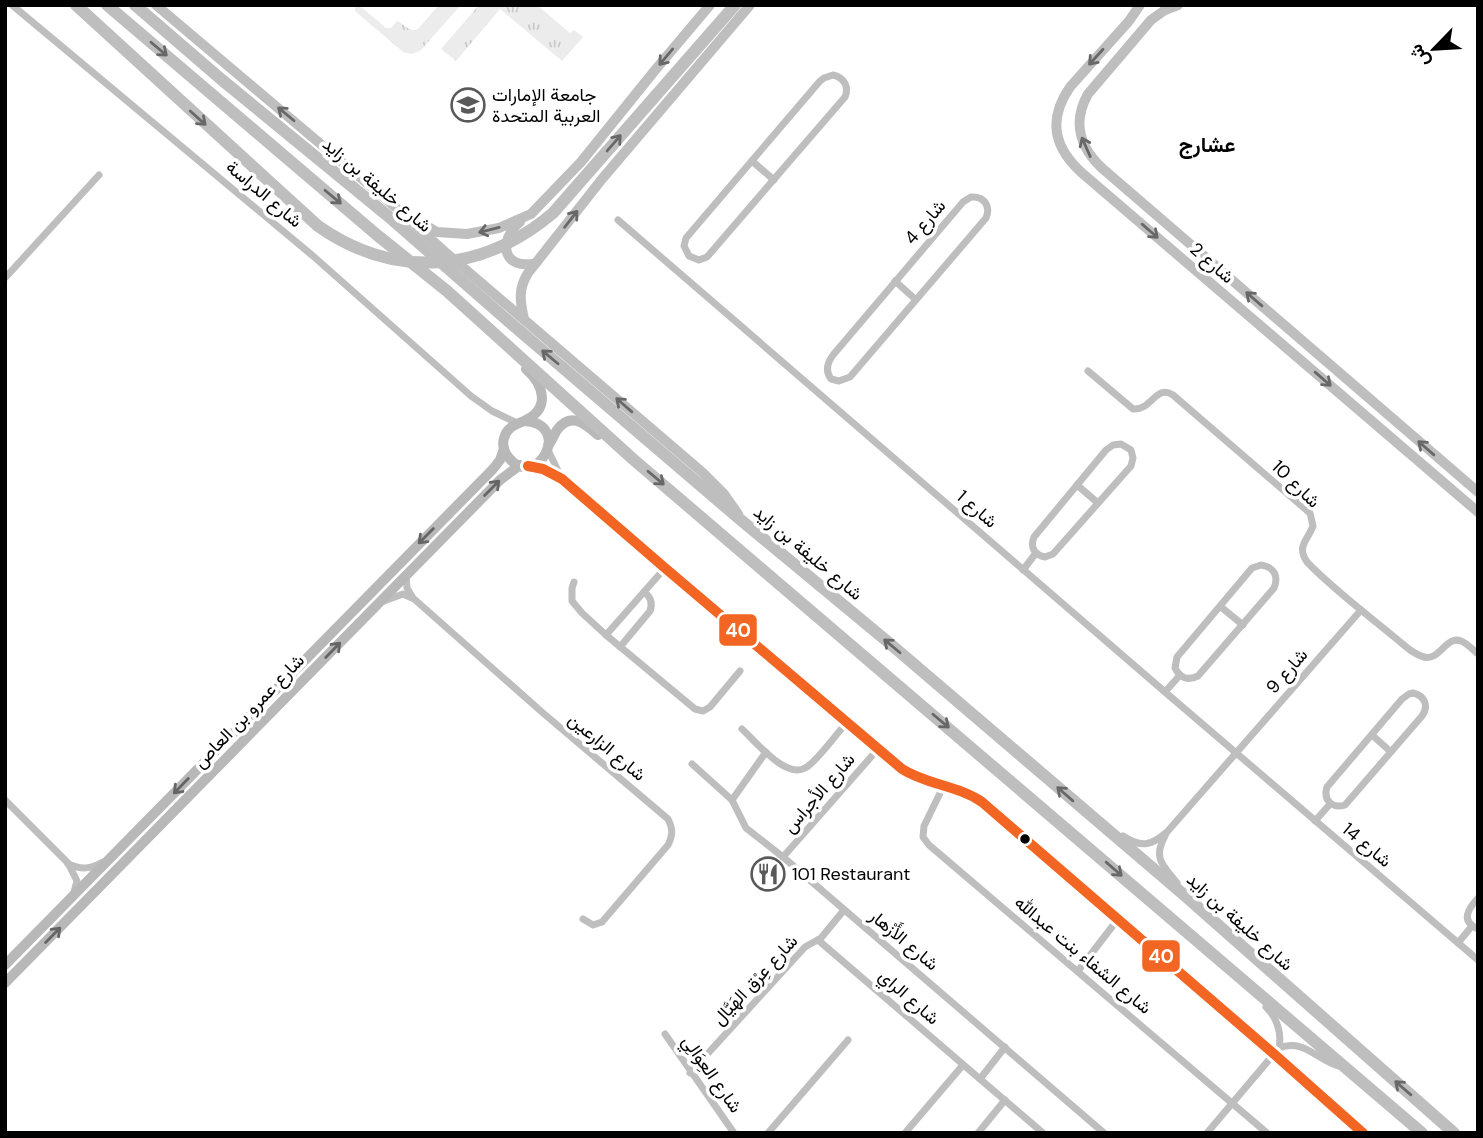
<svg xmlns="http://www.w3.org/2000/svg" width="1483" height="1138" viewBox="0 0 1483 1138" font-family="'DM Sans',Vazirmatn,sans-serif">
<defs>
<pattern id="grass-tufts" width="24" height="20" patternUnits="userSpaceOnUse" patternTransform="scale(1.75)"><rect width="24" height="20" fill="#ececec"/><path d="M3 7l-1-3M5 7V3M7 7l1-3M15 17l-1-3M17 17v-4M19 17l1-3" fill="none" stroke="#c9c9c9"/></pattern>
</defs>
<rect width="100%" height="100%" fill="#fff"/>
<g fill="url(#grass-tufts)">
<path d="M355,5H359L386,28H391L397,21C405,24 409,33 418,29L439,5H461L420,51L411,54L403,52L355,11Z"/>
<polygon points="479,5 537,5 570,33 574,30 583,37 562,61 500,9 456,61 441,49"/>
</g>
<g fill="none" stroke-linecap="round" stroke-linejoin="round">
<g stroke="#bebebe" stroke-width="7">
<polyline points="12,5 313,256 471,396 492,411 517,423"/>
<path d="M833,75C845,78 849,87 845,97L707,257L699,260L689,256L684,246L686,238L820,81L824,78Z"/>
<polyline points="752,161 774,180"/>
<path d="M971,197C984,196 991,206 986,218L850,377L839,381L831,379C825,371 827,363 833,355L963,202Z"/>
<polyline points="618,220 1165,692 1478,960"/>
<polyline points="5,278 99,175"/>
<polyline points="895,281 915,299"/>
<path d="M1088,371L1133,409C1153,410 1155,384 1173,395L1310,513L1313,526C1308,540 1296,546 1307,562C1333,589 1364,612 1393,636C1402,643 1412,654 1424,657C1440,661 1446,635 1461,641C1467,643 1473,650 1478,654"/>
<path d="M1121,444L1131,450L1133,458L1131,466L1053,554L1045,557C1034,555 1030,547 1034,537L1106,450L1113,445Z"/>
<polyline points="548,450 560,475"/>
<path d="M530,466L550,471L562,479L665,568L902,769C927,785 957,785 982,802L1274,1054L1363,1133"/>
<polyline points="1077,485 1098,503"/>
<path d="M1261,565C1274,567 1279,576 1274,588L1198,676C1188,681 1180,678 1175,668L1177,657L1252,568Z"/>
<polyline points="1023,570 1036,553"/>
<path d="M406,575L407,588L413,598L543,713L668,819C673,829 673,835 668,845L602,922L593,925L583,919"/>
<polyline points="574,582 572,588 572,601 582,613 606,635 695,709 703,711 710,707 740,671"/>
<polyline points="384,601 403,594 412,598"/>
<polyline points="1221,607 1243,625"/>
<polyline points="606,635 665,568"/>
<path d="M620,647L650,611C653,603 651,597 644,592"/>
<polyline points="1165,692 1180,675"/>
<path d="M1413,693C1425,696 1429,706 1422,716L1345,805C1332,809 1323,800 1327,787L1402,699L1409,694Z"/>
<path d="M742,729C756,742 786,779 805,768C816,763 838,732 847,722"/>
<polyline points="1372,735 1391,752"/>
<polyline points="692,764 732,800 746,828 783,857 1104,1133"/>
<polyline points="944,785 924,826 923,837 929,845 1267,1133"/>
<polyline points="5,800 68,863 77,881 74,892"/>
<polyline points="732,800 766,752"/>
<polyline points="1315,821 1330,804"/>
<path d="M1123,836C1141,848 1151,846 1167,832L1361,610"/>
<path d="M1165,836C1152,859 1164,866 1177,883"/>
<polyline points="783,857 878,749"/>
<path d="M68,864C82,870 90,869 103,862"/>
<path d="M1478,898C1468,909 1460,921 1478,929"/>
<polyline points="818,940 1043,1133"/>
<polyline points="1458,943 1472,926"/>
<polyline points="1078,971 1118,919"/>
<path d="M1266,1007C1277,1018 1282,1033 1279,1048"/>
<polyline points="665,1034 734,1133"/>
<polyline points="690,1073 805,947 821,938 844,910"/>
<polyline points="980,1079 1005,1047"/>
<polyline points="768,1133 848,1040"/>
<polyline points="905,1133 963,1065"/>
<polyline points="978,1133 1005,1100"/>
<path d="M1207,1133L1279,1048C1304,1038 1318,1061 1339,1066"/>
</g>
<g stroke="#bebebe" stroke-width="10">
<polyline points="156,5 394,206 445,252 702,472 724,494 738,514"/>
<path d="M1140,5L1129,21L1070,87C1048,119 1053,147 1082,173L1478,512"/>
<path d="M1178,5L1165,10L1151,20L1088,94C1072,122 1080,148 1103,169L1478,492"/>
<polyline points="418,221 437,232 467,234 499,228 531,214 581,162 656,69 710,5"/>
<path d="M520,222C497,241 503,271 536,263"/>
<path d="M524,319C520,301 518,289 528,273L602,179L750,5"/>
</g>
<g stroke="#b8b8b8" stroke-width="10">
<path d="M524,421C574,423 537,492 509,458C504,452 502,445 504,438C507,427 515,425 524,421C551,409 544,385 526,369"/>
<path d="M548,446C552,441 554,435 557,430C571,411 585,424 598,435"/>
<polyline points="5,965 493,469 500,460 504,449"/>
<polyline points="5,983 500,480 520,465"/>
</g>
<g stroke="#bebebe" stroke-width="12">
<path d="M76,5L318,226C395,280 482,273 553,213L735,5"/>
<polyline points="107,5 377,235 447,291 634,460 1422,1133"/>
<polyline points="135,5 222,80 388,216 507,320 742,521 888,642 1183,894 1454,1133"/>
</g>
<defs>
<path id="bus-1" d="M528,466L543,469L562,479L665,568L902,769C927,785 957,785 982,802L1274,1054L1363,1133"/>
</defs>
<use href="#bus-1" stroke="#fff" stroke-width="16"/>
<use href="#bus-1" stroke="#f26522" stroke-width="10"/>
</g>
<defs><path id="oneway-shaft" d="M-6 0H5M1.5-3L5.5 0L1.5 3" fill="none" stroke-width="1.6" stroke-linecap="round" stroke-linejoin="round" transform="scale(1.75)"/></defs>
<g stroke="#686868">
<use href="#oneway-shaft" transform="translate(159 49) rotate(40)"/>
<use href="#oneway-shaft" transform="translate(666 57) rotate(130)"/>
<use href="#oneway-shaft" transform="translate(1096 57) rotate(132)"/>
<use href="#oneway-shaft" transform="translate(286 114) rotate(-140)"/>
<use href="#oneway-shaft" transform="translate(198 118) rotate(42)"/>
<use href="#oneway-shaft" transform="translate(614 143) rotate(-49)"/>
<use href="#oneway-shaft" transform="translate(1086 147) rotate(-114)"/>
<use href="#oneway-shaft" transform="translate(333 197) rotate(40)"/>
<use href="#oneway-shaft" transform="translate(571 219) rotate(-52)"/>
<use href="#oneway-shaft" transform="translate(489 230) rotate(166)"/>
<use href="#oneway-shaft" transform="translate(1150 231) rotate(41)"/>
<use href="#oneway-shaft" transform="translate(1254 299) rotate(-139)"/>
<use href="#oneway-shaft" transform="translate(550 357) rotate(-140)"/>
<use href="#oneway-shaft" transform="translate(1323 379) rotate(41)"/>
<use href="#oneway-shaft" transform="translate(624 405) rotate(-139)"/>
<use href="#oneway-shaft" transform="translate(1426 448) rotate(-139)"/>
<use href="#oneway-shaft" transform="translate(656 478) rotate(40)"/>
<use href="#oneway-shaft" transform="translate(892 646) rotate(-140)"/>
<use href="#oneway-shaft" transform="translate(941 721) rotate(40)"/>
<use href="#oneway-shaft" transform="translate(1065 794) rotate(-139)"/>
<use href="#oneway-shaft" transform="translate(1114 869) rotate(41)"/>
<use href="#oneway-shaft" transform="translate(1403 1088) rotate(-139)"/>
</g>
<g stroke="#656565">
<use href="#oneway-shaft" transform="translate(492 488) rotate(-45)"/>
<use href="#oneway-shaft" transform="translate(426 536) rotate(135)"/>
<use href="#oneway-shaft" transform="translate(333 650) rotate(-46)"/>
<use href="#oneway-shaft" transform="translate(181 786) rotate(134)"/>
<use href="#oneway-shaft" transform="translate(53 935) rotate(-45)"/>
</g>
<defs>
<symbol id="university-ring" viewBox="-11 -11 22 22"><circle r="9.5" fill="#fff" stroke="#595959" stroke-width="1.5"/><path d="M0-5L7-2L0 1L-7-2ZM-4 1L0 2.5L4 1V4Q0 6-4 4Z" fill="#595959"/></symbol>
<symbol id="restaurant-ring" viewBox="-11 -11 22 22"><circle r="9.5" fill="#fff" stroke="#595959" stroke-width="1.5"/><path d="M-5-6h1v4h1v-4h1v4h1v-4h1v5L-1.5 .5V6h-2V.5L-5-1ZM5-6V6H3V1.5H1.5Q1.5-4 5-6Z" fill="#595959"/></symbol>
</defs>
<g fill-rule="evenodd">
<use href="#university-ring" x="449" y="86" width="38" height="38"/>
<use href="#restaurant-ring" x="749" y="855" width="38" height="38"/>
</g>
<circle fill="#000" stroke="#fff" stroke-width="2.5" cx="1025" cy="839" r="6"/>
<g text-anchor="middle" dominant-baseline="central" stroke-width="7" stroke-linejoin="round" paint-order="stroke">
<g font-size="18" fill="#000" stroke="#fff" text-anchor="start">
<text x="492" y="95">جامعة الإمارات<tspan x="492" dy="21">العربية المتحدة</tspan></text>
<text x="792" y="874">101 Restaurant</text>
</g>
<g font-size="18" fill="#000" stroke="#fff">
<text transform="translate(377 185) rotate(40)">شارع خليفة بن زايد</text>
<text transform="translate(264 194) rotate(40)">شارع الدراسة</text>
<text transform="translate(925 222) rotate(-49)">شارع 4</text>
<text transform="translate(1212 263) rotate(41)">شارع 2</text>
<text transform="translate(1296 484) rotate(44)">شارع 10</text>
<text transform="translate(977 509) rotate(41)">شارع 1</text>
<text transform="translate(808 553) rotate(40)">شارع خليفة بن زايد</text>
<text transform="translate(1287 671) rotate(-49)">شارع 9</text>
<text transform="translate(249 711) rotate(-46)">شارع عمرو بن العاص</text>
<text transform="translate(607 747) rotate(40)">شارع الزارعين</text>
<text transform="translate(819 793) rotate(-49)">شارع الأجراس</text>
<text transform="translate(1367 845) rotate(40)">شارع 14</text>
<text transform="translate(1240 922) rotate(42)">شارع خليفة بن زايد</text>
<text transform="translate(904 940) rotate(40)">شارع الأَزْهار</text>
<text transform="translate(1083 955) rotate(40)">شارع الشفاء بنت عبدالله</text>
<text transform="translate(755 980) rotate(-47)">شارع عِرْق الهَيَّال</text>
<text transform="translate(909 997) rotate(41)">شارع الراي</text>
<text transform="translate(712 1074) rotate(55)">شارع العِوَالِي</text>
</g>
<g font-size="21" font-weight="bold" fill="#000" stroke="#fff">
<text x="1207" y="145">عشارج</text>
</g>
</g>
<g stroke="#fff" stroke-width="2.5">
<rect x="718" y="613" width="40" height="34" rx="7" fill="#f26522"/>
<rect x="1141" y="939" width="40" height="34" rx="7" fill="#f26522"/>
</g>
<g font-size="19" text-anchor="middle" font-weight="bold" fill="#fff">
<text x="738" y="637">40</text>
<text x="1161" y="963">40</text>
</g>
<rect width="1483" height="1138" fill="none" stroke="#000000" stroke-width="14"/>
<g transform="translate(1434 49) rotate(245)" stroke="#ffffff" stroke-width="5" paint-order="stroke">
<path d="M0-5L12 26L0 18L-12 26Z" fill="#000000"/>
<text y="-10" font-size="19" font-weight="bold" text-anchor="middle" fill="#000000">ش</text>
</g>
</svg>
